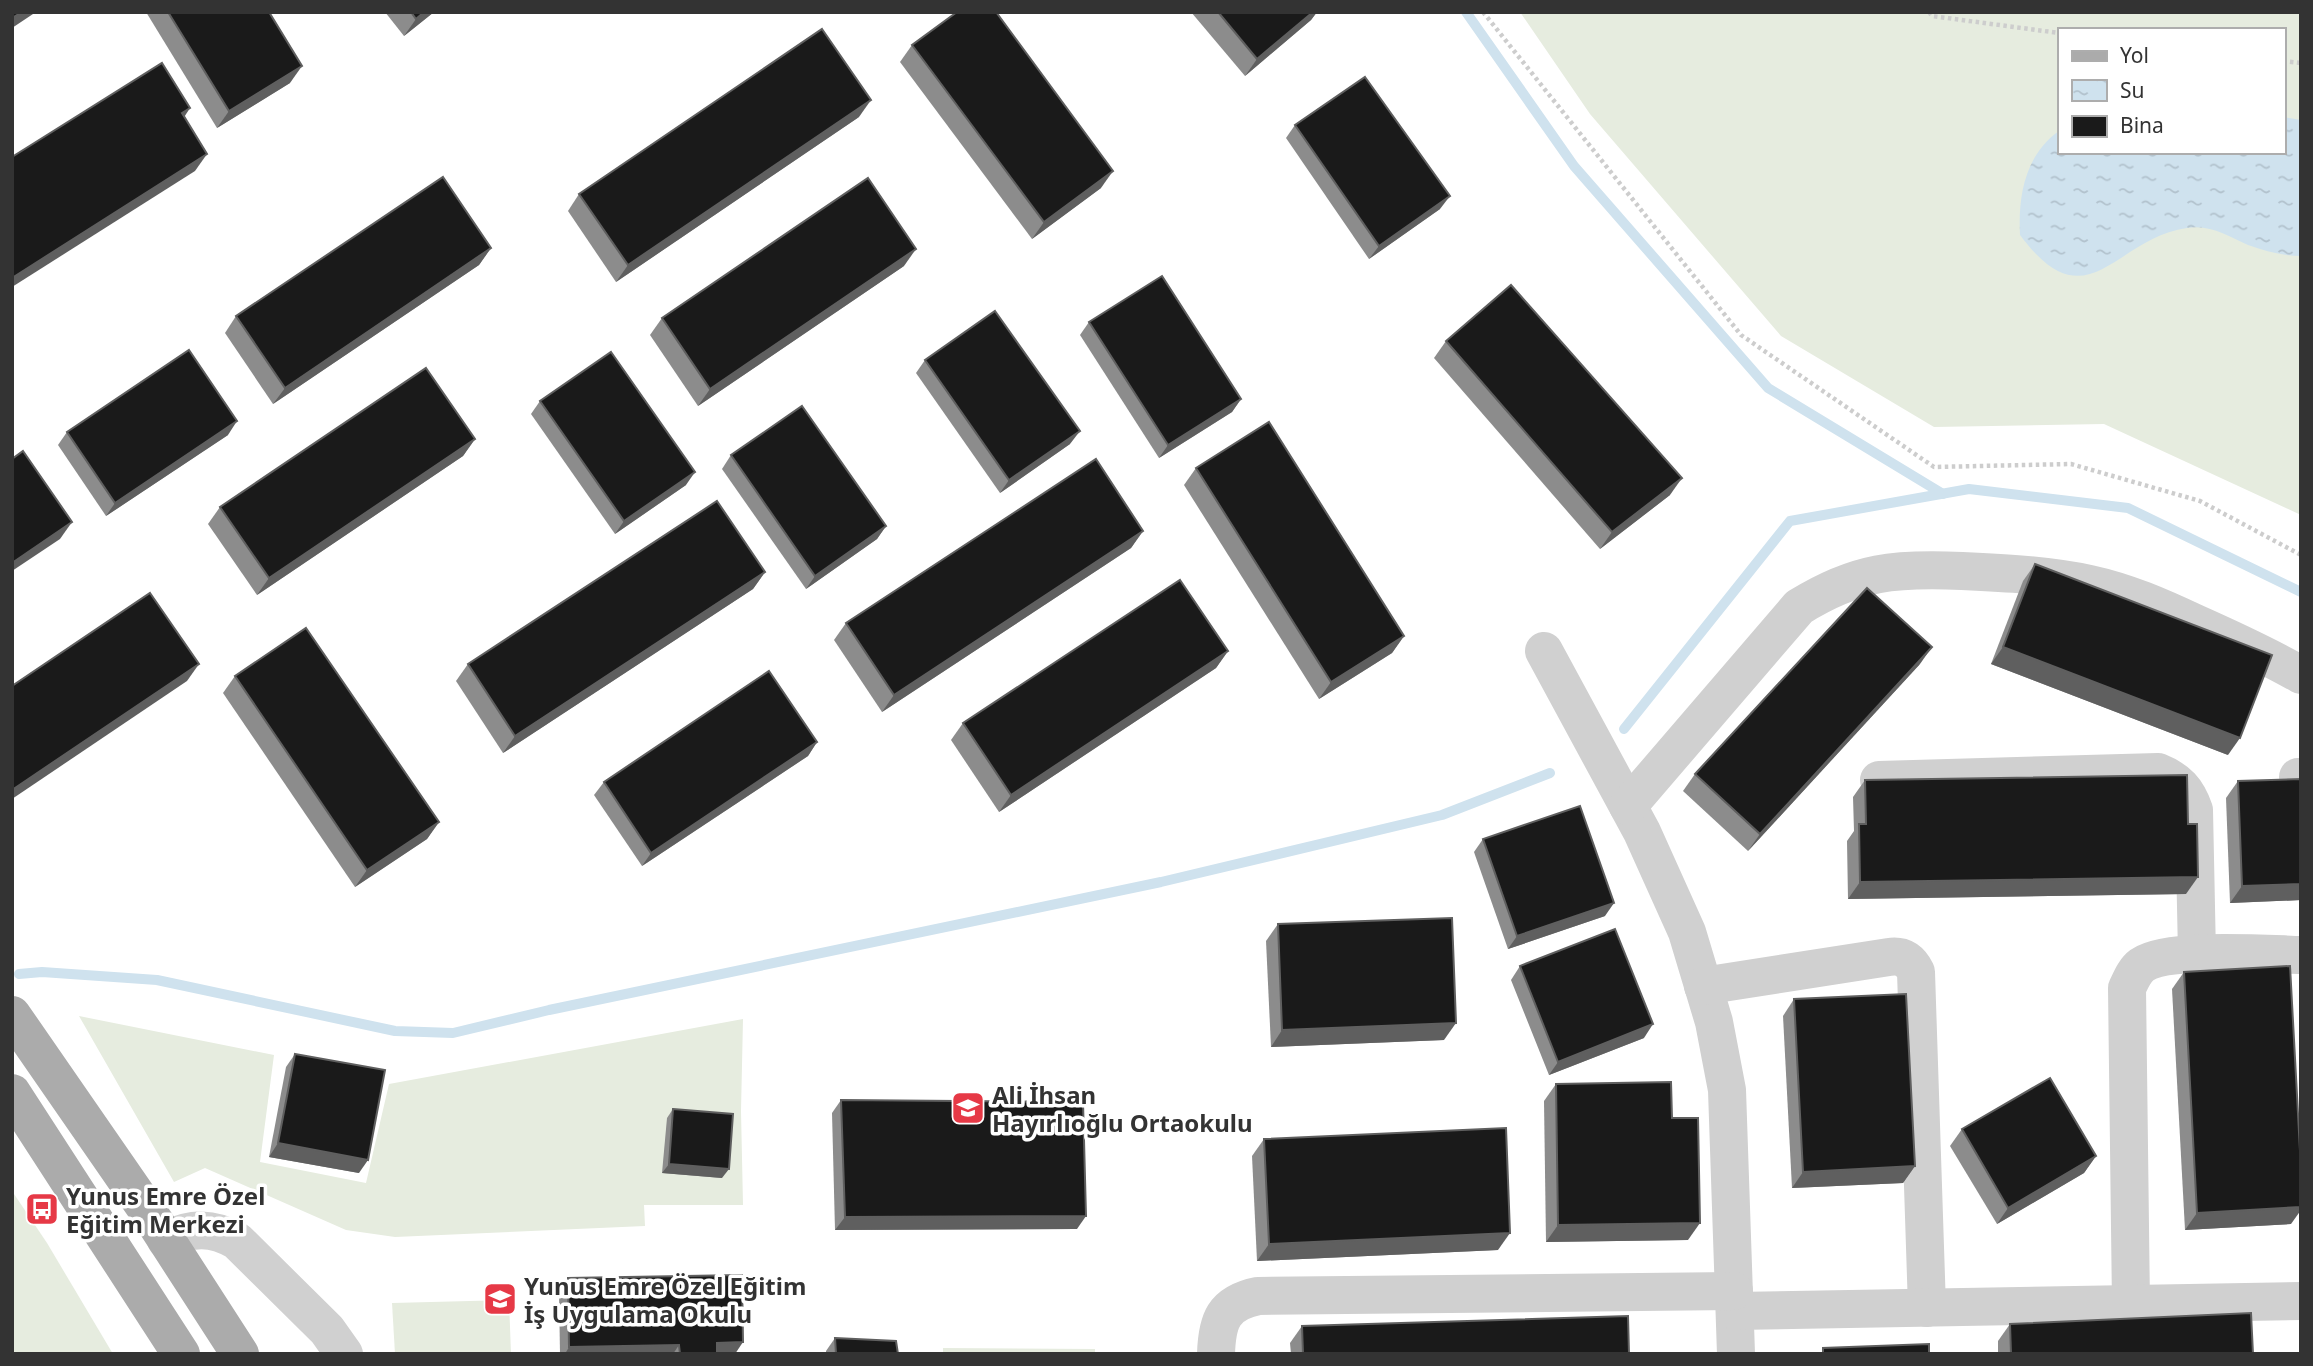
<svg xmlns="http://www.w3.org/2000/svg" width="2313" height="1366" viewBox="0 0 2313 1366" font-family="'Noto Sans',sans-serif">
<defs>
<pattern id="water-ripples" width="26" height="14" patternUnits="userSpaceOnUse" patternTransform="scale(1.75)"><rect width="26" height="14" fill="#cfe2ee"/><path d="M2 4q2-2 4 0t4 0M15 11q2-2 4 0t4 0" fill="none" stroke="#b2c2cd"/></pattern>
</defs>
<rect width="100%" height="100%" fill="#fff"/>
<g fill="#e6ecdf" fill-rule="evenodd">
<path d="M1520,12H2301V515L2104,424L1934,427L1781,336L1590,114ZM2059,30H2283V152H2059Z"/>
<polygon points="79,1016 274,1055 260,1162 366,1183 389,1084 743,1019 741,1111 743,1205 644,1205 645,1226 395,1237 346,1230 205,1168 174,1182"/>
<polygon points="12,1191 47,1243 113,1354 12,1354"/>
<polygon points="509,1300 511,1354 395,1354 392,1303"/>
<polygon points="943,1348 1095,1349 1095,1354 943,1354"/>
</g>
<path fill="url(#water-ripples)" d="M2283,117L2301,120V256C2283,256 2265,251 2248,245C2228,236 2210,224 2187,228C2114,238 2088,326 2020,235C2018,196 2025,155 2059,131V152H2283Z"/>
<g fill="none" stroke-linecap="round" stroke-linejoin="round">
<g stroke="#cfe2ee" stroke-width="10">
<polyline points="1466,12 1574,166 1768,388 1943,494"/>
<polyline points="1624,729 1790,521 1969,489 2128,508 2301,592"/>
<polyline points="19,974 42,972 157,980 395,1031 453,1033 549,1010 1161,882 1442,815 1550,773"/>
</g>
<g stroke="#cdcdcd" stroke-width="4.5" stroke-dasharray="3.5 3.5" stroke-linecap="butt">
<polyline points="1483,12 1741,335 1934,467 2071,464 2200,501 2301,555"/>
<polyline points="1929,12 1932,16 2059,33"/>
<polyline points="2283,61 2301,63"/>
</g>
<g stroke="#d0d0d0" stroke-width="38">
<polyline points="1544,651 1642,832 1687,932 1714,1022 1727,1090 1736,1354"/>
<polyline points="2298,777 2301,777"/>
<path d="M1879,780L2158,772C2178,780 2187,790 2194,810L2197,955"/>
<path d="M1628,806L1799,607C1857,571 1896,568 1962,571C2006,573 2047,575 2090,584C2127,592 2161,607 2195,623C2231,639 2266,655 2301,675"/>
<path d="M1703,986L1889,957C1903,955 1910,960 1916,972L1927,1308"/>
<path d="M166,1240C192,1227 212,1227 237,1241L327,1330L344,1354"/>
<path d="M2131,1305L2127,988C2131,980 2134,971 2142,965C2168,947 2266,954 2301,955"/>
<polyline points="1735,1311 2301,1301"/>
<path d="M1216,1354C1217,1321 1223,1303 1258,1296L1734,1291"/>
</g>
<g stroke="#ababab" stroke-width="38">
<polyline points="12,1015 149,1213 240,1354"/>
<polyline points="12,1093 181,1354"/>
</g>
</g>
<g fill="#8c8c8c">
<polygon points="146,12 269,12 290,83 217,128"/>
<polygon points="385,12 434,12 404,36"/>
<polygon points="1191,12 1317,12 1311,20 1245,76"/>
<polygon points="912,45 1101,188 1032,239 900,62"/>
<polygon points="859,117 616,282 568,211 579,194"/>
<polygon points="1295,125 1440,209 1369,259 1286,138"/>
<polygon points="491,248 479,265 273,404 225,333 236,316"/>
<polygon points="904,266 698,406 650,335 662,318"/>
<polygon points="1089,322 1241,399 1232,412 1159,458 1080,335"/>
<polygon points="1446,341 1670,495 1600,549 1434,358"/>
<polygon points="925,360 1070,444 1000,493 916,373"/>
<polygon points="540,401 686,485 615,534 531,414"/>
<polygon points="67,432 228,435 106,516 58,445"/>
<polygon points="475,439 463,456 257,595 208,524 220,507"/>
<polygon points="731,455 886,526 877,539 806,589 722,469"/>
<polygon points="1196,468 1404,636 1392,653 1319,699 1184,485"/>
<polygon points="1143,531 1131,548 882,712 834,640 846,623"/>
<polygon points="2035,564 2228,755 1991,664 2023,581"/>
<polygon points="765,572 753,589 503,753 456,681 468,664"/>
<polygon points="1228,651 1216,668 999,812 951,740 963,723"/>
<polygon points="1920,664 1748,851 1683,791 1695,774"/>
<polygon points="235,676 439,822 427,839 355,887 223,693"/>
<polygon points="817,742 808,756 642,866 594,795 604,782"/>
<polygon points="1865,780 2188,824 2186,894 1848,899 1847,841 1854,831 1853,797"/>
<polygon points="2238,781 2301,900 2230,903 2226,798"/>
<polygon points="1483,839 1605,916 1508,949 1474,852"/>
<polygon points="1278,924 1444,1040 1271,1047 1266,941"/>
<polygon points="1520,966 1644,1038 1549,1075 1511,980"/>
<polygon points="2184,972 2291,1224 2185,1230 2172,989"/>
<polygon points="1794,999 1915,1166 1903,1183 1792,1188 1783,1016"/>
<polygon points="295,1054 359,1173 269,1157 286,1067"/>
<polygon points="1556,1084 1672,1118 1688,1240 1546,1242 1544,1101"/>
<polygon points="841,1100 1077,1229 835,1230 832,1113"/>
<polygon points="673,1109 722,1178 662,1173 667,1118"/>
<polygon points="1962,1129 2096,1156 2084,1173 1997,1224 1950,1146"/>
<polygon points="1264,1139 1498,1250 1257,1261 1252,1156"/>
<polygon points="568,1278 735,1354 560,1354 559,1292"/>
<polygon points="2010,1324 2253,1354 1998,1354 1998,1341"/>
<polygon points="1302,1326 1629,1354 1291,1354 1290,1343"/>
<polygon points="835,1338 898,1354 826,1354 826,1351"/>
</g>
<g fill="#5f5f5f">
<polygon points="22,12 36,12 12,28 12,18"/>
<polygon points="424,12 434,12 404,36 416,19"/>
<polygon points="1313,12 1317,12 1311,20 1245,76 1257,59"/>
<polygon points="302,66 290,83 217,128 229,111"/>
<polygon points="871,100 859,117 616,282 628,265"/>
<polygon points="190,108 179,125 182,113"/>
<polygon points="207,154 195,171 12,287 12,278"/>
<polygon points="1113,171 1101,188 1032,239 1044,222"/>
<polygon points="1450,196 1440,209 1369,259 1379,246"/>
<polygon points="491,248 479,265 273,404 285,388"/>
<polygon points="916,249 904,266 698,406 710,389"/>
<polygon points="1241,399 1232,412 1159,458 1168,445"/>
<polygon points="237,421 228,435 106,516 115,503"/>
<polygon points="1080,431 1070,444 1000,493 1009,480"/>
<polygon points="475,439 463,456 257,595 269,578"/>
<polygon points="695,472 686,485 615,534 624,521"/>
<polygon points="1682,478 1670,495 1600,549 1612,532"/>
<polygon points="72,522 60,539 12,571 12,563"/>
<polygon points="886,526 877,539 806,589 815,576"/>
<polygon points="1143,531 1131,548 882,712 894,695"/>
<polygon points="765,572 753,589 503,753 515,736"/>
<polygon points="1404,636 1392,653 1319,699 1331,682"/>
<polygon points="1932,647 1920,664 1748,851 1760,834"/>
<polygon points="2003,647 2240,738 2228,755 1991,664"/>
<polygon points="1228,651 1216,668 999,812 1011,795"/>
<polygon points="199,664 187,681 12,799 12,790"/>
<polygon points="817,742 808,756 642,866 651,853"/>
<polygon points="439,822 427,839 355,887 367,870"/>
<polygon points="2198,877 2186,894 1848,899 1860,882"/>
<polygon points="2301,884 2301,900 2230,903 2242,886"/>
<polygon points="1614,903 1605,916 1508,949 1517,936"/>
<polygon points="1456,1023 1444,1040 1271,1047 1282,1030"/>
<polygon points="1653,1024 1644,1038 1549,1075 1558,1062"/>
<polygon points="278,1143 368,1160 359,1173 269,1157"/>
<polygon points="2096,1156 2084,1173 1997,1224 2008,1208"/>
<polygon points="669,1164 729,1169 722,1178 662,1173"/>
<polygon points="1915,1166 1903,1183 1792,1188 1803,1172"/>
<polygon points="2301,1207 2301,1210 2291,1224 2185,1230 2197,1213"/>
<polygon points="1086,1216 1077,1229 835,1230 845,1217"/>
<polygon points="1700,1223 1688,1240 1546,1242 1558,1225"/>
<polygon points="1510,1233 1498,1250 1257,1261 1269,1244"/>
<polygon points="743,1342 735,1354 710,1354 717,1343"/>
<polygon points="679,1345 673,1354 565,1354 569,1347"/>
</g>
<g fill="#1a1a1a" stroke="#5f5f5f" stroke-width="2">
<polygon points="12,12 22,12 12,18"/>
<polygon points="168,12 269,12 302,66 229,111"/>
<polygon points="411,12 424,12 416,19"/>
<polygon points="957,12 996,12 1113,171 1044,222 912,45"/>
<polygon points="1218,12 1313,12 1257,59"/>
<polygon points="822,29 871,100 628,265 579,194"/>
<polygon points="162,63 190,108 182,113 207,154 12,278 12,157"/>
<polygon points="1365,77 1450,196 1379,246 1295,125"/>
<polygon points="443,177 491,248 285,388 236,316"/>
<polygon points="868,178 916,249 710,389 662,318"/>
<polygon points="1162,276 1241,399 1168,445 1089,322"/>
<polygon points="1511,285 1682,478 1612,532 1446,341"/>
<polygon points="995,311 1080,431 1009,480 925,360"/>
<polygon points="189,350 237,421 115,503 67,432"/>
<polygon points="611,352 695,472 624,521 540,401"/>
<polygon points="426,368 475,439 269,578 220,507"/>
<polygon points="802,406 886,526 815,576 731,455"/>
<polygon points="1269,422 1404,636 1331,682 1196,468"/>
<polygon points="23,451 72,522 12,563 12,459"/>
<polygon points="1096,459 1143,531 894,695 846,623"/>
<polygon points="717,501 765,572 515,736 468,664"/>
<polygon points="2035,564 2272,655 2240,738 2003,647"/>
<polygon points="1180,580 1228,651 1011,795 963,723"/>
<polygon points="1867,588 1932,647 1760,834 1695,774"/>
<polygon points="150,593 199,664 12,790 12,686"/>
<polygon points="306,628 439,822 367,870 235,676"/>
<polygon points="769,671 817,742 651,853 604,782"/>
<polygon points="2187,775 2188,824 2197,824 2198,877 1860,882 1859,824 1866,824 1865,780"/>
<polygon points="2301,779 2301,884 2242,886 2238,781"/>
<polygon points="1580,806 1614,903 1517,936 1483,839"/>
<polygon points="1452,918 1456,1023 1282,1030 1278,924"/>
<polygon points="1615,929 1653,1024 1558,1062 1520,966"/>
<polygon points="2290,966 2301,1169 2301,1207 2197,1213 2184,972"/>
<polygon points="1906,994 1915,1166 1803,1172 1794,999"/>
<polygon points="295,1054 385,1070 368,1160 278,1143"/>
<polygon points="2050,1078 2096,1156 2008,1208 1962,1129"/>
<polygon points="1671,1082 1672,1118 1698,1118 1700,1223 1558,1225 1556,1084"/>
<polygon points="841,1100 1083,1102 1086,1216 845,1217"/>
<polygon points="673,1109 733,1114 729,1169 669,1164"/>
<polygon points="1506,1128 1510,1233 1269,1244 1264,1139"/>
<polygon points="742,1275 743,1342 717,1343 717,1354 680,1354 679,1345 569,1347 568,1278"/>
<polygon points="2251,1313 2253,1354 2011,1354 2010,1324"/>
<polygon points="1628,1316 1629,1354 1303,1354 1302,1326"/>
<polygon points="835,1338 896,1341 898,1354 836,1354"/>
<polygon points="1929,1344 1929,1354 1823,1354 1823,1348"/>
</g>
<defs>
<symbol id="school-square" viewBox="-11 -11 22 22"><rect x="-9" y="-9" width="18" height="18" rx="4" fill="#e63946" stroke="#fff"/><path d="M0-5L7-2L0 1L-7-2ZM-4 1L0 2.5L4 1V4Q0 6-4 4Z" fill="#fff"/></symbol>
<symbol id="bus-square" viewBox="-11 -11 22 22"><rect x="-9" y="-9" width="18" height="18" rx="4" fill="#e63946" stroke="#fff"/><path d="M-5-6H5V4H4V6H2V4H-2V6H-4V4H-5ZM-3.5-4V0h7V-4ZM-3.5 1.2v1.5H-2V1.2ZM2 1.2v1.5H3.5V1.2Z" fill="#fff"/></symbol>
</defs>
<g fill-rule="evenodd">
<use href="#school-square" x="949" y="1089" width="38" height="38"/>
<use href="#bus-square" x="23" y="1190" width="38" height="38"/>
<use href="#school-square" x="481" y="1280" width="38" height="38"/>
</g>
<g text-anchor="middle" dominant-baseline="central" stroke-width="7" stroke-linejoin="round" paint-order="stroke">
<g font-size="24" font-weight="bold" fill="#333" stroke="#fff" text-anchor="start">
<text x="992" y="1094">Ali İhsan<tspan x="992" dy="28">Hayırlıoğlu Ortaokulu</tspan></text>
<text x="66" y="1195">Yunus Emre Özel<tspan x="66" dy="28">Eğitim Merkezi</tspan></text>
<text x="524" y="1285">Yunus Emre Özel Eğitim<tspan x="524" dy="28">İş Uygulama Okulu</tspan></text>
</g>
</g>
<rect width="2313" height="1366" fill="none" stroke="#333333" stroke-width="28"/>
<rect x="2058" y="28" width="228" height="126" fill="#ffffff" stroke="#adadad" stroke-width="2"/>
<rect x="2072" y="51" width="35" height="10" fill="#ababab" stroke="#adadad" stroke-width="2"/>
<text x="2120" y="63" font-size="21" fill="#333333">Yol</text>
<rect x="2072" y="80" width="35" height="21" fill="url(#water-ripples)" stroke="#adadad" stroke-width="2"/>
<text x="2120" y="98" font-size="21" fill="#333333">Su</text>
<rect x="2072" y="116" width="35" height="21" fill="#1a1a1a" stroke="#adadad" stroke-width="2"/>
<text x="2120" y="133" font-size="21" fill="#333333">Bina</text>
</svg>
